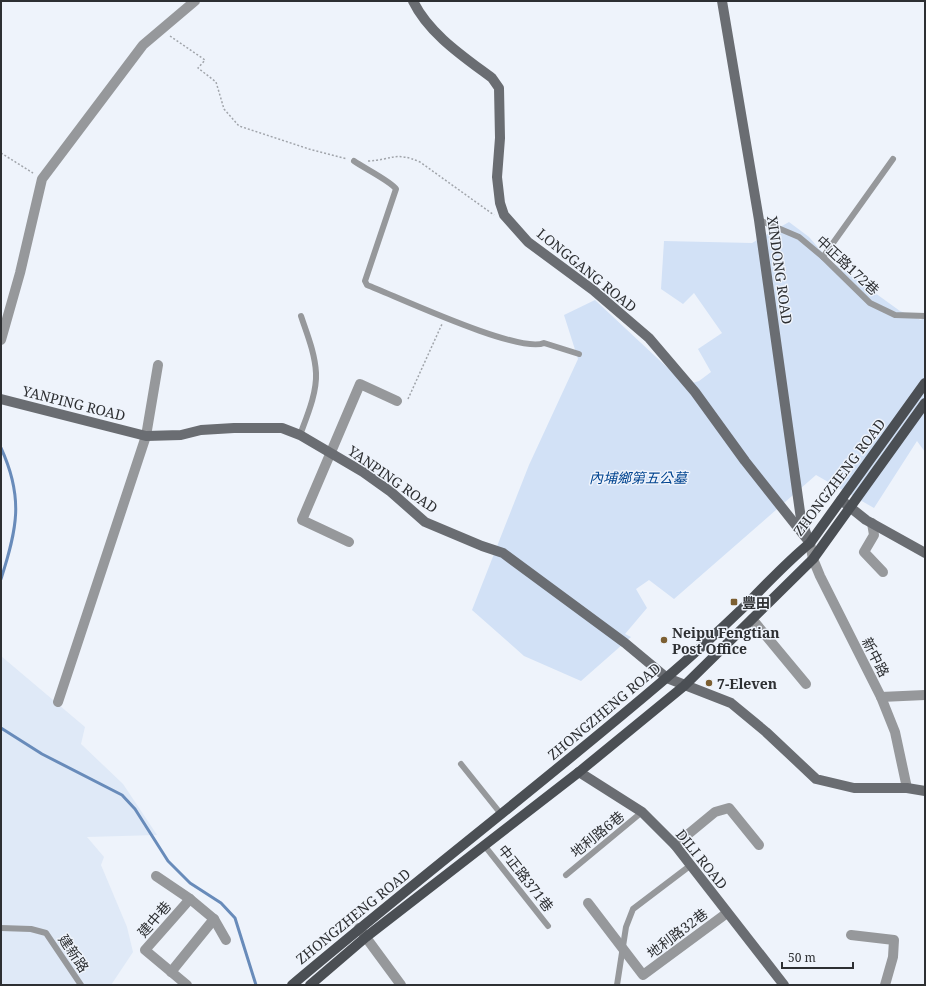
<svg xmlns="http://www.w3.org/2000/svg" width="926" height="986" viewBox="0 0 926 986" font-family="'Noto Serif','Noto Sans TC',serif">
<rect width="100%" height="100%" fill="#eef3fb"/>
<polygon fill="#dfe9f7" points="1,656 85,727 81,744 123,784 157,835 87,837 104,857 101,865 127,927 133,952 111,985 1,985"/>
<polygon fill="#d2e1f6" points="789,222 809,237 828,259 900,311 921,320 925,316 925,452 917,441 874,508 816,475 674,599 649,580 636,589 647,608 625,634 631,637 581,681 524,656 472,610 529,465 578,359 564,315 595,300 686,385 699,381 711,372 698,349 722,333 694,293 683,304 661,289 664,241 752,243"/>
<g fill="none" stroke-linecap="round" stroke-linejoin="round">
<g stroke="#688bba" stroke-width="3">
<path d="M1,448C24,498 17,529 1,579"/>
<polyline points="1,728 42,754 122,795 135,809 168,861 190,883 221,903 235,918 256,985"/>
</g>
<g stroke="#a1a5ab" stroke-width="1.5" stroke-dasharray="2 2" stroke-linecap="butt">
<polyline points="170,36 205,60 198,68 216,82 224,109 239,126 309,149 347,159"/>
<polyline points="1,153 33,173"/>
<path d="M368,161C392,160 395,151 420,162L494,215"/>
<polyline points="408,399 442,324"/>
</g>
<g stroke="#96989b" stroke-width="6">
<path d="M354,161C364,168 392,182 396,189L365,281L367,285C398,297 519,354 544,343L579,354"/>
<polyline points="759,220 799,237 823,257 870,303 895,315 925,316"/>
<polyline points="823,257 893,159"/>
<path d="M300,435C307,416 317,393 316,373C315,353 307,334 301,316"/>
<polyline points="461,764 501,814"/>
<polyline points="484,845 548,926"/>
<polyline points="566,875 642,812"/>
<polyline points="1,928 31,929 46,933 81,985"/>
<polyline points="617,985 626,927 633,909 691,865"/>
</g>
<g stroke="#96989b" stroke-width="10">
<polyline points="1,340 20,273 42,179 143,45 195,1"/>
<polyline points="872,523 874,535 864,552 883,572"/>
<polyline points="349,542 302,520 360,384 397,401"/>
<polyline points="810,543 813,559 820,576 881,697 895,732 907,788"/>
<polyline points="752,619 806,684"/>
<polyline points="881,697 925,695"/>
<polyline points="58,702 146,436 158,365"/>
<polyline points="675,845 715,812 729,808 759,845"/>
<polyline points="156,876 190,899 214,919 226,940"/>
<polyline points="588,903 643,975 727,913"/>
<polyline points="359,928 401,985"/>
<polyline points="851,935 894,940 893,957 885,985"/>
<polyline points="171,972 214,919"/>
<polyline points="187,985 145,950 190,899"/>
</g>
<g stroke="#6a6d72" stroke-width="10">
<path d="M413,1C429,34 464,57 492,78L499,88L500,138L497,177L500,203L504,215L528,242L593,290L649,338L695,392L745,461L810,543"/>
<polyline points="722,1 759,220 801,519 807,536"/>
<polyline points="1,399 146,436 181,435 201,430 234,428 282,428 300,435 363,472 391,492 425,522 482,546 503,553 625,643 667,678 731,703 766,732 816,779 854,788 907,788 925,791"/>
<polyline points="841,500 866,520 925,553"/>
<polyline points="579,772 642,812 675,845 784,985"/>
</g>
<g stroke="#4b4f54" stroke-width="10">
<path d="M292,985C415,881 543,783 665,679C693,655 720,630 746,605C767,583 787,562 810,543L925,383"/>
<polyline points="310,985 366,937 579,772 684,686 813,559 925,403"/>
</g>
</g>
<g fill="#7c5f32" stroke="#eef3fb" stroke-width="1.5">
<rect x="730" y="598" width="8" height="8" rx="2"/>
<circle cx="664" cy="640" r="4"/>
<circle cx="709" cy="683" r="4"/>
</g>
<g text-anchor="middle" dominant-baseline="central" stroke-width="3" stroke-linejoin="round" paint-order="stroke">
<g font-size="14" fill="#2d2f32" stroke="#eef3fb">
<text transform="translate(848 265) rotate(43)">中正路172巷</text>
<text transform="translate(587 270) rotate(39)">LONGGANG ROAD</text>
<text transform="translate(780 270) rotate(82)">XINDONG ROAD</text>
<text transform="translate(74 403) rotate(14)">YANPING ROAD</text>
<text transform="translate(839 477) rotate(-53)">ZHONGZHENG ROAD</text>
<text transform="translate(393 479) rotate(35)">YANPING ROAD</text>
<text transform="translate(876 657) rotate(63)">新中路</text>
<text transform="translate(604 711) rotate(-40)">ZHONGZHENG ROAD</text>
<text transform="translate(597 834) rotate(-39)">地利路6巷</text>
<text transform="translate(702 859) rotate(51)">DILI ROAD</text>
<text transform="translate(526 878) rotate(52)">中正路371巷</text>
<text transform="translate(353 916) rotate(-39)">ZHONGZHENG ROAD</text>
<text transform="translate(154 919) rotate(-49)">建中巷</text>
<text transform="translate(677 933) rotate(-37)">地利路32巷</text>
<text transform="translate(74 953) rotate(56)">建新路</text>
</g>
<g font-size="14" font-style="italic" fill="#014490" stroke="#eef3fb">
<text x="638" y="477">內埔鄉第五公墓</text>
</g>
<g font-size="14" font-weight="bold" fill="#2d2f32" stroke="#eef3fb" text-anchor="start">
<text x="742" y="602">豐田</text>
<text x="672" y="632">Neipu Fengtian<tspan x="672" dy="16">Post Office</tspan></text>
<text x="717" y="683">7-Eleven</text>
</g>
</g>
<rect width="926" height="986" fill="none" stroke="#2d2f32" stroke-width="4"/>
<path d="M782 962v6h71v-6" fill="none" stroke="#2d2f32" stroke-width="2"/>
<text x="788" y="962" font-size="12" fill="#2d2f32" stroke="#eef3fb" stroke-width="3" paint-order="stroke">50 m</text>
</svg>
